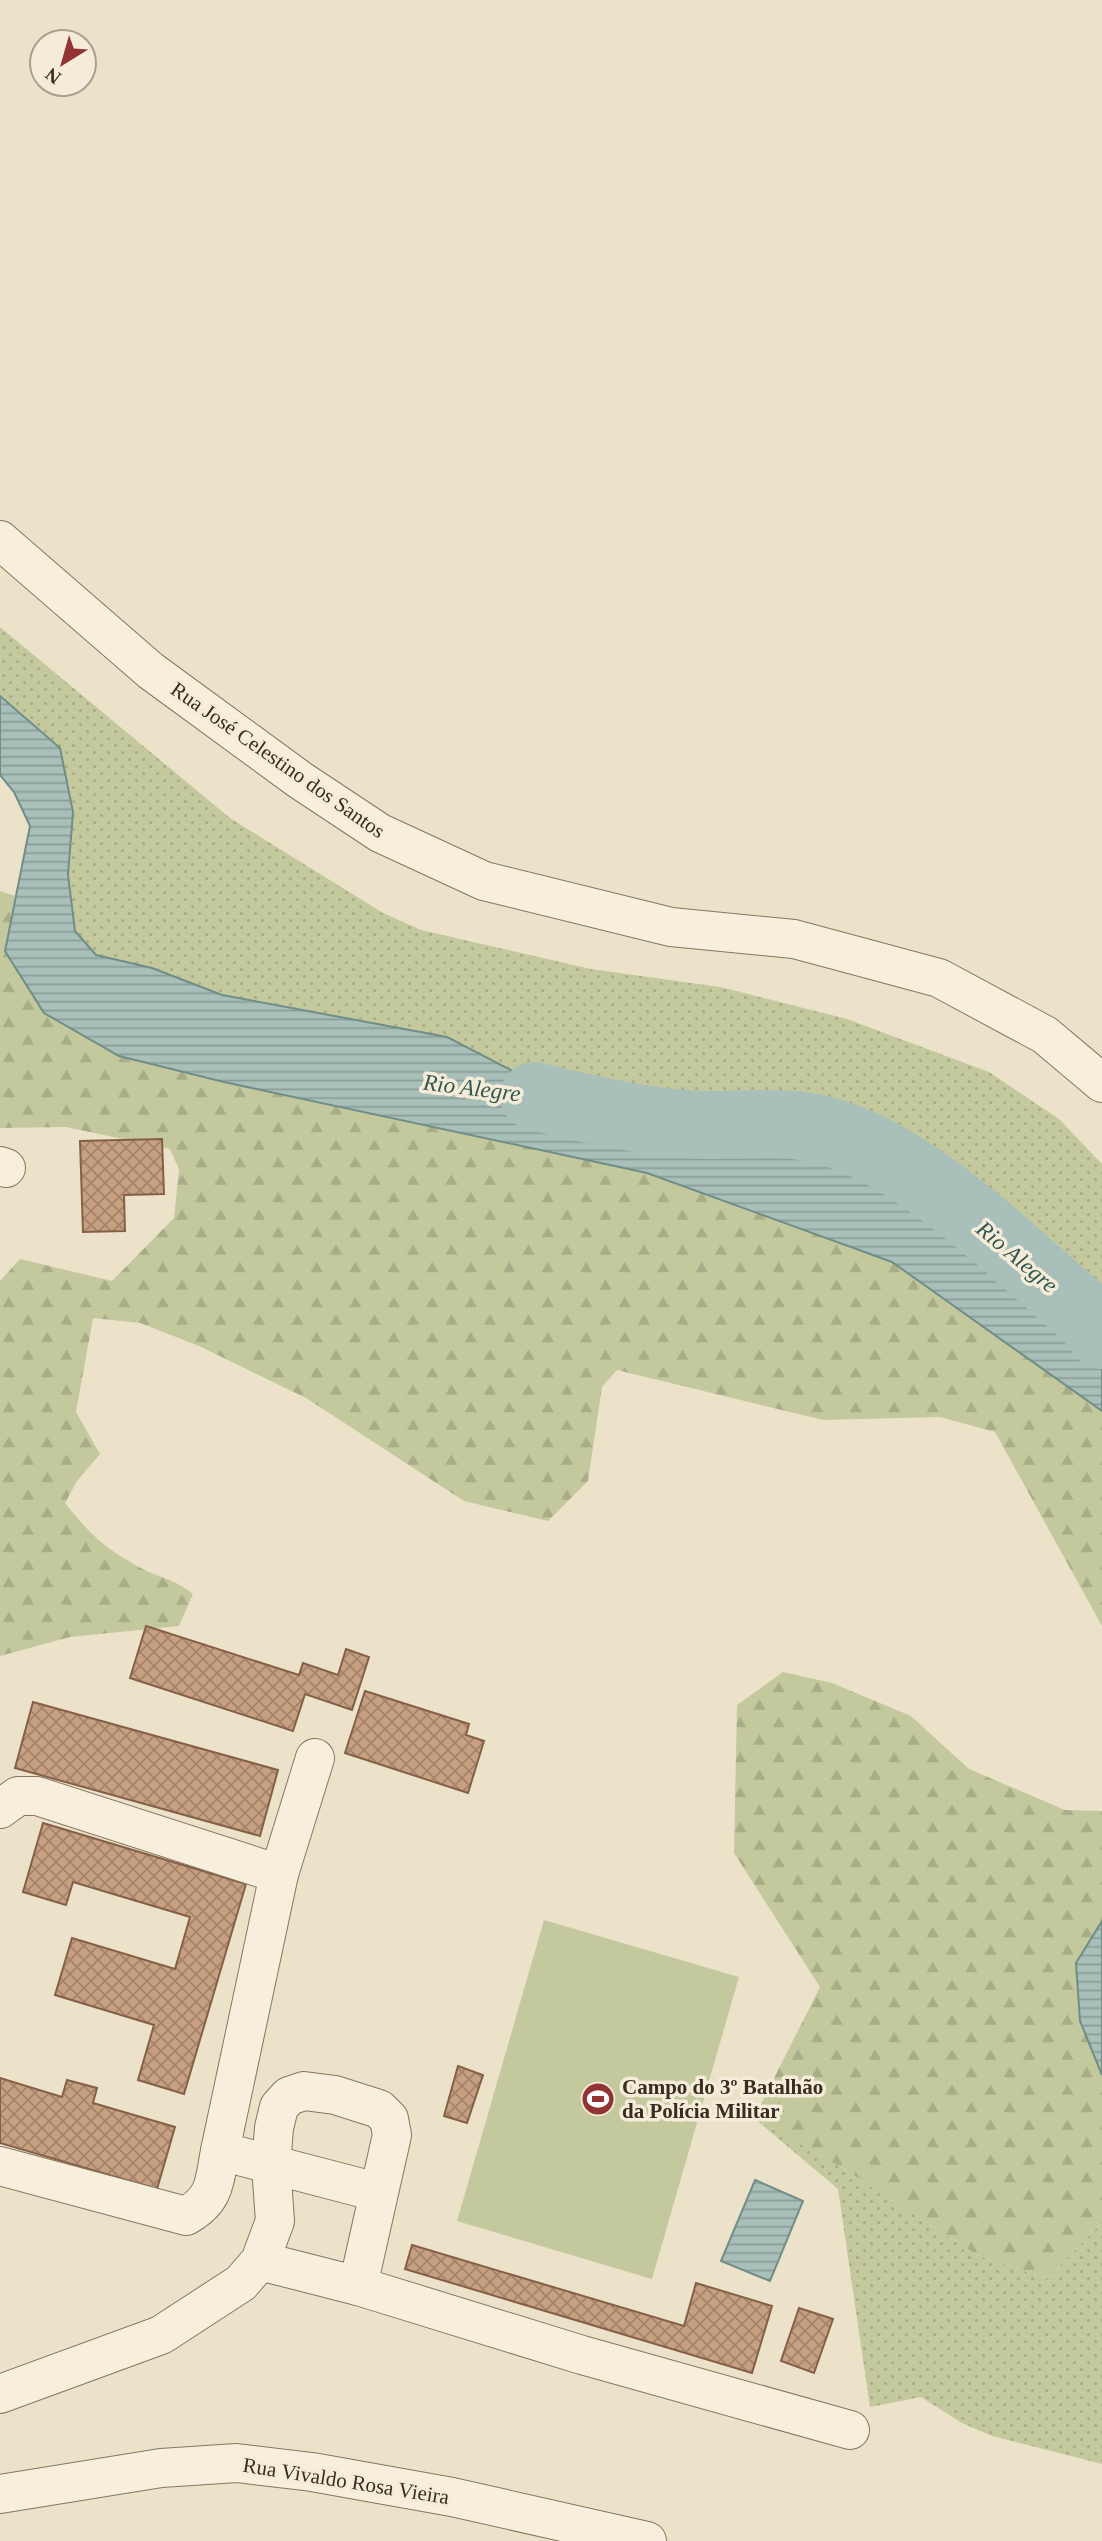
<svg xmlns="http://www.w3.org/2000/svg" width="1102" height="2541" viewBox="0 0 1102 2541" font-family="Georgia,serif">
<defs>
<pattern id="grass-dots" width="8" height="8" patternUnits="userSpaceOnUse" patternTransform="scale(1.75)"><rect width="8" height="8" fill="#c3c99d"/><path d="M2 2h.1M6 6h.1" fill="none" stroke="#a8ad87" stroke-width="1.8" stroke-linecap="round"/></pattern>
<pattern id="forest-firs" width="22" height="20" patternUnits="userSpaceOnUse" patternTransform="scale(1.75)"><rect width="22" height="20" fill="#c3c99d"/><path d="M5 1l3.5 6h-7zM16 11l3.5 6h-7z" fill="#a8ad87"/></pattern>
<pattern id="water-rules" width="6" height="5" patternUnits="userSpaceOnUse" patternTransform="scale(1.75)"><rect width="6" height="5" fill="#a9c0ba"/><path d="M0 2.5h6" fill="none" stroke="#8b9c97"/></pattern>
<pattern id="building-cross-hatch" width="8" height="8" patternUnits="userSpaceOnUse" patternTransform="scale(1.75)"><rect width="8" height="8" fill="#c7a082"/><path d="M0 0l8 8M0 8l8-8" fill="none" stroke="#a3836a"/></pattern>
</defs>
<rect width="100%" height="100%" fill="#ece2c9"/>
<g fill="url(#grass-dots)">
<polygon points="0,627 230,818 383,913 421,930 591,969 720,987 847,1019 989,1072 1059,1119 1102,1164 1102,1328 1094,1318 796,1134 667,1131 553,1092 447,1037 222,995 152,968 96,955 75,931 68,875 73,812 60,748 0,696"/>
<polygon points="754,2118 841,2167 977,2255 1047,2279 1102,2222 1102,2464 992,2436 962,2423 921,2397 870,2407 838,2189"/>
</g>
<g fill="url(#forest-firs)">
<path d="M0,891L15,896L5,951L119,1056L224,1082L647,1173L892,1262L1102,1411V1626L995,1432L940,1417L823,1420L617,1370L602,1387L588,1481L548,1521L464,1501L306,1398L199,1346L140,1323L93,1318L76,1412L100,1454L77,1481L65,1503C91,1535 103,1547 139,1567C161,1579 171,1577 193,1594L179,1626L70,1637L0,1656V1281L20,1259L112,1281L174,1218L179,1169L170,1149L66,1127L0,1128Z"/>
<polygon points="783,1672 832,1683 911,1716 969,1769 1065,1810 1102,1811 1102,1921 1076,1963 1080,2021 1102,2075 1102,2222 1047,2279 977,2255 841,2167 754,2118 820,1987 734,1853 737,1705"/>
</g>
<polygon fill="#c3c99d" points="544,1920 739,1977 652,2279 457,2221"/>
<g fill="url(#water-rules)" stroke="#708e87" stroke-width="2">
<polygon points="0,696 60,748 73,812 68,875 75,931 96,955 152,968 222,995 447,1037 553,1092 667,1131 796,1134 1094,1318 1102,1328 1102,1411 892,1262 647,1173 224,1082 119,1056 44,1013 5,951 30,826 14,792 0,775"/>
<polygon points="1102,1921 1102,2075 1080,2021 1076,1963"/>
<polygon points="755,2180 803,2201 770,2281 721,2261"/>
</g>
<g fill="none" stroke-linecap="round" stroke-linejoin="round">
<path stroke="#a9c0ba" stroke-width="68" d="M534,1096C584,1108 634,1120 686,1124C730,1128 775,1119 819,1129C912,1150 1015,1255 1087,1316L1102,1335"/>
</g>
<g fill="url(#building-cross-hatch)" stroke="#846046" stroke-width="2">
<polygon points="162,1139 164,1194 124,1195 125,1231 83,1232 80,1141"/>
<polygon points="146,1626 299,1675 303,1663 338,1675 346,1649 369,1657 352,1710 305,1694 293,1731 130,1678"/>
<polygon points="365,1691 469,1724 466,1735 484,1741 468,1793 345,1753"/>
<polygon points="33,1702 278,1770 260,1836 15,1768"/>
<polygon points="43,1823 246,1884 184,2094 138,2080 154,2025 55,1995 72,1938 175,1969 190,1917 73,1882 66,1905 23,1892"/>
<polygon points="458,2066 483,2075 467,2123 444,2116"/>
<polygon points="0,2078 62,2097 67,2080 97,2088 93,2103 175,2127 157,2189 0,2143"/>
<polygon points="412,2245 684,2326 696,2283 772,2306 752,2373 405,2269"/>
<polygon points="799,2308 833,2319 814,2373 781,2361"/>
</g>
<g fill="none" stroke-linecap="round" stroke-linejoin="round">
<defs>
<g id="minor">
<polyline points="0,540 151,671 300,780 380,833 484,881 671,927 794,939 939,978 1045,1035 1102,1083"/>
<polyline points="0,1166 6,1168"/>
<polyline points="315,1758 279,1874 220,2151 377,2192"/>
<polyline points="0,1809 18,1796 37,1796 279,1874"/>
<path d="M0,2166L186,2216C216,2199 214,2182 220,2151"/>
<polyline points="260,2261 358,2286"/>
<polyline points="0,2394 161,2335 241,2283 260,2261 275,2221 271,2166 274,2128 279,2107 289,2096 304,2091 335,2095 379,2109 389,2119 392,2135 358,2286 582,2355 850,2430"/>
<polyline points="0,2494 161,2468 237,2463 312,2472 452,2497 647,2541"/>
</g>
</defs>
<use href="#minor" stroke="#87755f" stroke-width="40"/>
<use href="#minor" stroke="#f7efdc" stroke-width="38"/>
</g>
<defs>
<symbol id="stadium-disc" viewBox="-11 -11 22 22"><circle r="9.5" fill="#913433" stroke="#f4ecd8"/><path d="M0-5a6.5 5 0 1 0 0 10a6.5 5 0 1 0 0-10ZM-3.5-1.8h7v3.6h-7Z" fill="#fff"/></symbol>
</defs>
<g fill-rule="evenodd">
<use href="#stadium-disc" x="579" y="2080" width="38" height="38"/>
</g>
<g text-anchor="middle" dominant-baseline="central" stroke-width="7" stroke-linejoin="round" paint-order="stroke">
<g font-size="21" fill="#382d21" stroke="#f4ecd8">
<text transform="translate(278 760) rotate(35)">Rua José Celestino dos Santos</text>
<text transform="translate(346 2481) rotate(9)">Rua Vivaldo Rosa Vieira</text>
</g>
<g font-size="21" font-weight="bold" fill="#382d21" stroke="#f4ecd8" text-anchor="start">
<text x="622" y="2087">Campo do 3º Batalhão<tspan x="622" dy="24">da Polícia Militar</tspan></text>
</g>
<g font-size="23" font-style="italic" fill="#325755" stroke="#f4ecd8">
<text transform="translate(472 1088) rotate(7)">Rio Alegre</text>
<text transform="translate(1017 1257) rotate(40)">Rio Alegre</text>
</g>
</g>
<g transform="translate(63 63) rotate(217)"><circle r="33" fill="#f4ecd8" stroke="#a9a08f" stroke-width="2"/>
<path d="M0-5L12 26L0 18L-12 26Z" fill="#913433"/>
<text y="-10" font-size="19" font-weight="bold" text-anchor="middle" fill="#382d21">N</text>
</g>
</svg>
